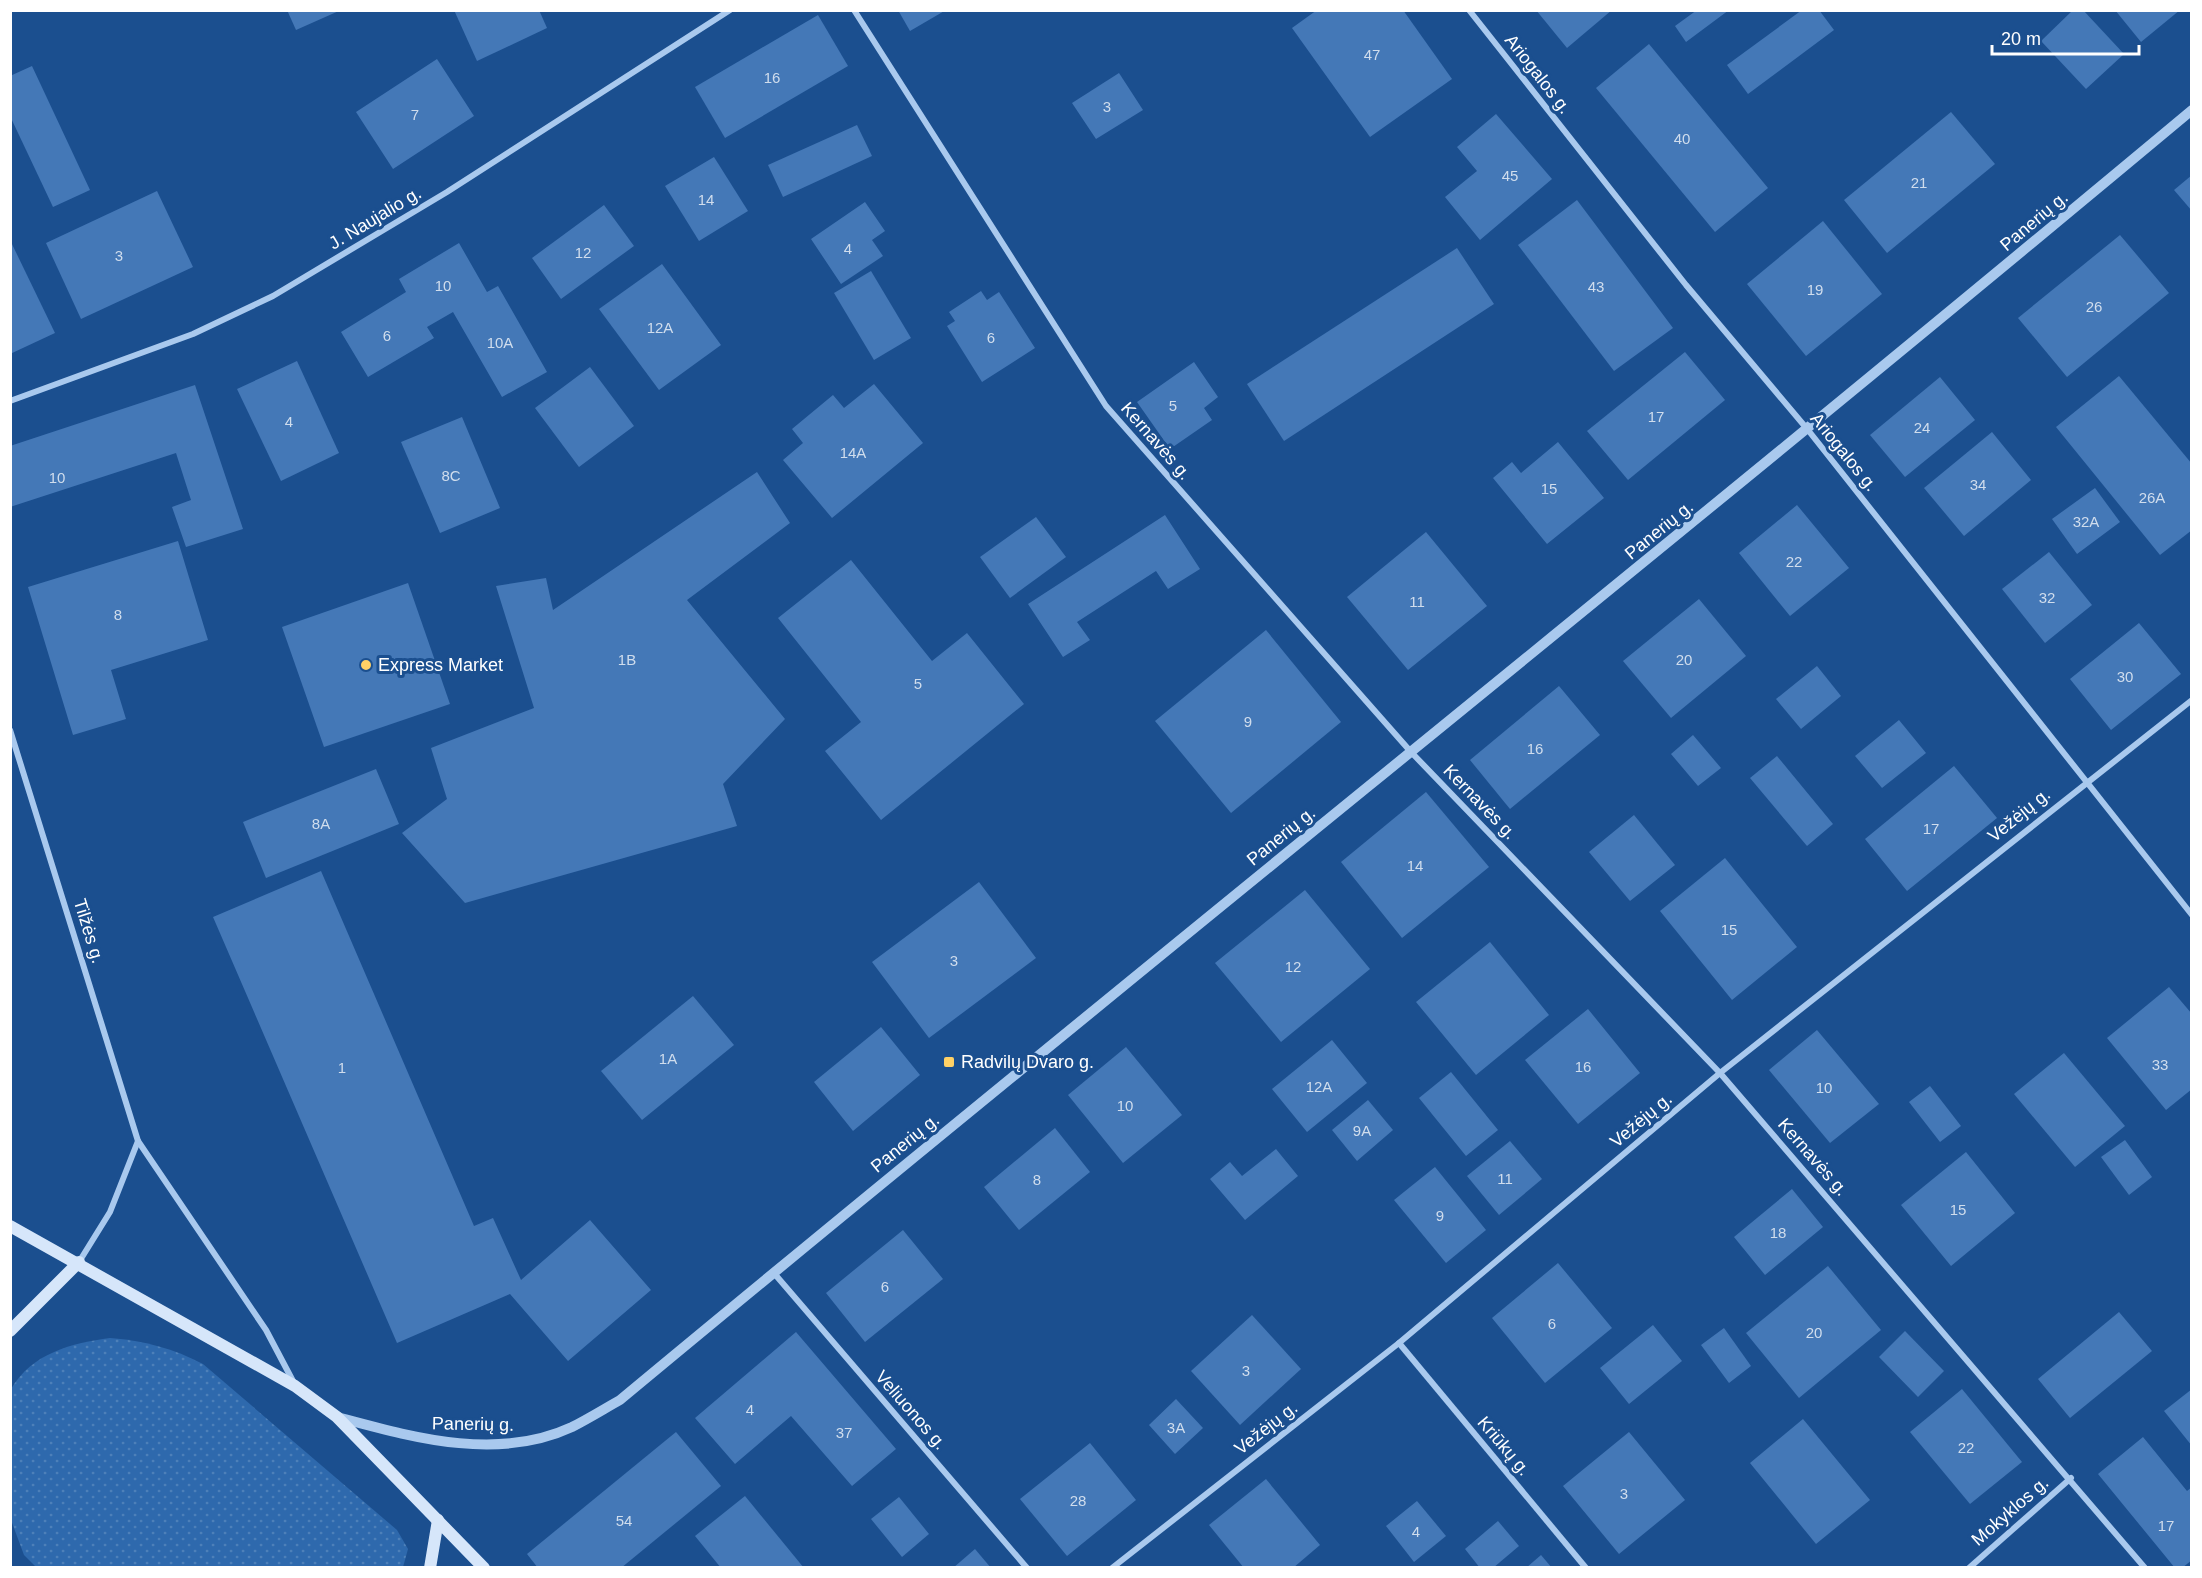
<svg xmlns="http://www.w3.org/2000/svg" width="2202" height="1578" viewBox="0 0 2202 1578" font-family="Arial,sans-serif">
<defs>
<pattern id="grass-dots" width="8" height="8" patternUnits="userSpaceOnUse" patternTransform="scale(1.5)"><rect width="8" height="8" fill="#2e69ad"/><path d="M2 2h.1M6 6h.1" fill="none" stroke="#4d80b9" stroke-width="1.8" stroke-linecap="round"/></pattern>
</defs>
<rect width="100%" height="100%" fill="#1b4f8f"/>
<path fill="url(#grass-dots)" d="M110,1338C145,1341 172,1348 203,1364L397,1530L408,1549L403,1567H36L24,1555L11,1520V1389C32,1353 72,1343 110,1338Z"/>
<g fill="#4478b7">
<polygon points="287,10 341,10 296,30"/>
<polygon points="454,10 539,10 547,28 477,61"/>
<polygon points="898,10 946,10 910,31"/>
<polygon points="1317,10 1403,10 1452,79 1370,137 1292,28"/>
<polygon points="1536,10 1612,10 1567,48"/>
<polygon points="1697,10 1729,10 1686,42 1675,26"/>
<polygon points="1802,10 1819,10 1834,30 1748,94 1727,65"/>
<polygon points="2073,10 2083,10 2124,54 2086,89 2041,41"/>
<polygon points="2115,10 2180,10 2141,42"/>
<polygon points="818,15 848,66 725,138 695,87"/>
<polygon points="1649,44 1768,188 1715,232 1596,88"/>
<polygon points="437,59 474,116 393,169 356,112"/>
<polygon points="32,66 90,190 53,207 10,116 10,76"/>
<polygon points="1119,73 1143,110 1096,139 1072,103"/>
<polygon points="1951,112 1995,164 1887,253 1844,200"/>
<polygon points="1496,114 1552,179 1480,240 1445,197 1477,171 1457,147"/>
<polygon points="857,125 872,156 783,197 768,165"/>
<polygon points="714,157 748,211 699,241 665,186"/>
<polygon points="2192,175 2192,211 2174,190"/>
<polygon points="157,191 193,267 81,319 46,243"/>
<polygon points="1577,200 1673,328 1614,371 1518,245"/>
<polygon points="865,202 885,231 872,240 883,256 841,284 811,239"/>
<polygon points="604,205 634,246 561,299 532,258"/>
<polygon points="1823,221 1882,294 1806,356 1747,284"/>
<polygon points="2120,235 2169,293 2067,377 2018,318"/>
<polygon points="10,240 55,333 10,354"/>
<polygon points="459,243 487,292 498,286 547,372 502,397 453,312 427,327 434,338 368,377 341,332 406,292 399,279"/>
<polygon points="1457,248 1494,304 1284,441 1247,384"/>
<polygon points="662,264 721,345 659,390 599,309"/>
<polygon points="871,271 911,338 874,360 834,293"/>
<polygon points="981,291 987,300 999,292 1035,348 982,382 947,326 955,321 949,312"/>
<polygon points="1685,352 1725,400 1628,480 1587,431"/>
<polygon points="297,361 339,453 281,481 237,389"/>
<polygon points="1194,362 1218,397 1204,408 1212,420 1170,449 1137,402"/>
<polygon points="590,367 634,426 579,467 535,408"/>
<polygon points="2119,376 2192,464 2192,530 2160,555 2056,427"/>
<polygon points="1940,377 1975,420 1905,477 1870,435"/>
<polygon points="874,384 923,443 832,518 783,460 803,443 792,429 833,395 844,408"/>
<polygon points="195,385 243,529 186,547 172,507 191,500 176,453 10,507 10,446"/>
<polygon points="462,417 500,508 440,533 401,442"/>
<polygon points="1992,432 2031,480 1964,536 1924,488"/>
<polygon points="1558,442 1604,498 1547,544 1493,478 1512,462 1521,473"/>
<polygon points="757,472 790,523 687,600 785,719 723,784 737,826 465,903 402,833 447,799 431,748 534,708 496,586 546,578 553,610"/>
<polygon points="2095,488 2120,522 2077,554 2052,519"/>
<polygon points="1797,505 1849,568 1790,616 1739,553"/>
<polygon points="1165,515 1200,569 1168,589 1156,571 1077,622 1090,640 1063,657 1028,604"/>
<polygon points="1036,517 1066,557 1010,598 980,557"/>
<polygon points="1426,532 1487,606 1408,670 1347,597"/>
<polygon points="178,541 208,640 111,670 126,719 73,735 28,587"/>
<polygon points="2049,552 2092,605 2045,643 2002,589"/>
<polygon points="851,560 932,661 967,633 1024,704 881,820 825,751 861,722 778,618"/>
<polygon points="408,583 450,704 324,747 282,627"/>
<polygon points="1699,599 1746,656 1671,718 1623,661"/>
<polygon points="2139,623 2181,674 2111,730 2070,679"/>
<polygon points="1266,630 1341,722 1231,813 1155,721"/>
<polygon points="1817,666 1841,696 1801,729 1776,699"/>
<polygon points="1559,686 1600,735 1510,809 1470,760"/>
<polygon points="1899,720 1926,753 1882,788 1855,756"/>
<polygon points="1693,735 1721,768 1698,786 1671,754"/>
<polygon points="1777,756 1833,824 1807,846 1750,778"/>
<polygon points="1954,766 1997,818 1907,891 1865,839"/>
<polygon points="376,769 399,824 266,878 243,822"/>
<polygon points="1426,792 1489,867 1402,938 1341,862"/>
<polygon points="1634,815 1675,865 1630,901 1589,852"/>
<polygon points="1725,858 1797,947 1732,1000 1660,911"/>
<polygon points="321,871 474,1226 493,1218 521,1280 590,1220 651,1290 568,1361 510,1294 397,1343 213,917"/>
<polygon points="979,882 1036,958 929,1038 872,962"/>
<polygon points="1305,890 1370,969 1281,1042 1215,963"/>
<polygon points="1490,942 1549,1015 1476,1075 1416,1002"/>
<polygon points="2169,987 2192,1014 2192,1089 2166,1110 2107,1038"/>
<polygon points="693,996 734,1045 642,1120 601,1071"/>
<polygon points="1588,1009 1640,1073 1578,1124 1525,1060"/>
<polygon points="881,1027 920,1075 853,1131 814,1082"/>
<polygon points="1817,1030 1879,1104 1830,1143 1769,1070"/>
<polygon points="1332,1040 1367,1083 1307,1132 1272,1089"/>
<polygon points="1126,1047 1182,1115 1123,1163 1068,1095"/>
<polygon points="2064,1053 2125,1126 2075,1167 2014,1094"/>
<polygon points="1451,1072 1498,1130 1466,1156 1419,1098"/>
<polygon points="1930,1086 1961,1126 1940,1142 1909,1102"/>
<polygon points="1368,1100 1393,1130 1357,1161 1332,1130"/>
<polygon points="1055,1128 1090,1172 1019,1230 984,1187"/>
<polygon points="2125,1140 2152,1177 2129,1195 2101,1157"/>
<polygon points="1510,1141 1542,1179 1499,1215 1467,1176"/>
<polygon points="1276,1149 1298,1176 1245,1220 1210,1179 1230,1162 1242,1176"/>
<polygon points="1966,1152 2015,1213 1951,1266 1901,1205"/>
<polygon points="1435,1167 1486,1230 1446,1263 1394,1200"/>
<polygon points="1792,1189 1823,1227 1765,1275 1734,1237"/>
<polygon points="903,1230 943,1279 865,1342 826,1293"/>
<polygon points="1558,1263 1612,1328 1545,1383 1492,1318"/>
<polygon points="1828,1266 1881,1330 1799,1398 1746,1333"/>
<polygon points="2119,1312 2152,1351 2070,1418 2038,1379"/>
<polygon points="1252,1315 1301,1369 1240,1425 1191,1371"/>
<polygon points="1653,1325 1682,1361 1629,1404 1600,1368"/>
<polygon points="1724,1328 1751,1366 1729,1383 1701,1345"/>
<polygon points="1905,1331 1944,1371 1918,1397 1879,1357"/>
<polygon points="796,1332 896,1449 852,1486 791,1416 735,1464 695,1418"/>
<polygon points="1962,1389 2022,1462 1970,1504 1910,1432"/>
<polygon points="2192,1389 2192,1446 2164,1411"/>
<polygon points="1176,1399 1203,1428 1175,1454 1149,1425"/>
<polygon points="1803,1419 1870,1500 1816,1544 1750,1463"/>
<polygon points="676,1432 721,1486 621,1568 538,1568 527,1554"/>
<polygon points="1629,1432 1685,1500 1619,1554 1563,1486"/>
<polygon points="2143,1437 2187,1491 2192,1487 2192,1560 2182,1568 2175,1568 2098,1474"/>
<polygon points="1090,1443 1136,1500 1067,1556 1020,1499"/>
<polygon points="1266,1479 1320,1545 1293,1568 1244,1568 1209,1525"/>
<polygon points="745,1496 804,1568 721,1568 695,1536"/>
<polygon points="899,1497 929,1534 902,1557 871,1519"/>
<polygon points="1417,1501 1446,1536 1414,1562 1386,1526"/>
<polygon points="1498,1521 1519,1546 1493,1568 1480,1568 1465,1549"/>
<polygon points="975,1549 991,1568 953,1568"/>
<polygon points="1541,1555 1552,1568 1526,1568"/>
</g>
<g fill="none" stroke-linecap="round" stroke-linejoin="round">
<g stroke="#a9c9ee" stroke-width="6">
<polyline points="854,10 1106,406 1411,752 1720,1073 2145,1568"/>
<polyline points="1469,10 1686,285 1808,430 2192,915"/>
<polyline points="10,401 193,334 273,296 447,192 730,10"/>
<polyline points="10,730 138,1141 266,1330 294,1383"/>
<polyline points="79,1262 110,1212 138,1141"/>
<polyline points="773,1272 1027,1568"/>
<polyline points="1399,1343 1586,1568"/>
<polyline points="1112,1568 1399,1343 1720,1073 2192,700"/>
<polyline points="1969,1568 2071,1478"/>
</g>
<path stroke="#a9c9ee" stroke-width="10" d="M337,1417C412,1437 497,1462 572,1427C588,1419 604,1409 620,1400C1141,967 1671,545 2192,110"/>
<g stroke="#d6e6fa" stroke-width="12">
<polyline points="10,1226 295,1386 337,1417 484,1568"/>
<polyline points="10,1331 79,1262"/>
<polyline points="430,1568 438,1520"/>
</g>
</g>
<g fill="#ffd166" stroke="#1b4f8f" stroke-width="2">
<circle cx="366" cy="665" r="6"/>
<rect x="943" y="1056" width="12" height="12" rx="3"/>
</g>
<g text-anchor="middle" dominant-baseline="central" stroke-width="6" stroke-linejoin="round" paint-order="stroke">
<g font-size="15" fill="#d0dded">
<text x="1372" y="54">47</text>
<text x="772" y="77">16</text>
<text x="1107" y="106">3</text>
<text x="415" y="114">7</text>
<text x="1682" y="138">40</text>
<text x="1510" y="175">45</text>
<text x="1919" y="182">21</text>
<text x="706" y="199">14</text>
<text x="848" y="248">4</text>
<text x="583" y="252">12</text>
<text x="119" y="255">3</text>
<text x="443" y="285">10</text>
<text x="1596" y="286">43</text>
<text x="1815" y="289">19</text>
<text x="2094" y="306">26</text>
<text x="660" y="327">12A</text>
<text x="387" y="335">6</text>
<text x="991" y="337">6</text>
<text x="500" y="342">10A</text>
<text x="1173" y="405">5</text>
<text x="1656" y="416">17</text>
<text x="289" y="421">4</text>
<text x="1922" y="427">24</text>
<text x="853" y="452">14A</text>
<text x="451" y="475">8C</text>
<text x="57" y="477">10</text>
<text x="1978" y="484">34</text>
<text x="1549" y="488">15</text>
<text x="2152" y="497">26A</text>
<text x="2086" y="521">32A</text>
<text x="1794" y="561">22</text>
<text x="2047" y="597">32</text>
<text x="1417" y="601">11</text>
<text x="118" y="614">8</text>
<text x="627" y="659">1B</text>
<text x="1684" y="659">20</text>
<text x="2125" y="676">30</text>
<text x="918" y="683">5</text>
<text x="1248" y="721">9</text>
<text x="1535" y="748">16</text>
<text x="321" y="823">8A</text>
<text x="1931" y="828">17</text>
<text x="1415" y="865">14</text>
<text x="1729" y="929">15</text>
<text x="954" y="960">3</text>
<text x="1293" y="966">12</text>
<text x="668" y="1058">1A</text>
<text x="2160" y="1064">33</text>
<text x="1583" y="1066">16</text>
<text x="342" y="1067">1</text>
<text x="1319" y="1086">12A</text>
<text x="1824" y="1087">10</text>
<text x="1125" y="1105">10</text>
<text x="1362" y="1130">9A</text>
<text x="1505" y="1178">11</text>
<text x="1037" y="1179">8</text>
<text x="1958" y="1209">15</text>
<text x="1440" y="1215">9</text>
<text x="1778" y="1232">18</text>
<text x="885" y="1286">6</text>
<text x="1552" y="1323">6</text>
<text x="1814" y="1332">20</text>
<text x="1246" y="1370">3</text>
<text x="750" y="1409">4</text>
<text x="1176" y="1427">3A</text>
<text x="844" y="1432">37</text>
<text x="1966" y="1447">22</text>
<text x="1624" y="1493">3</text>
<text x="1078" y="1500">28</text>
<text x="624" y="1520">54</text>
<text x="2166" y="1525">17</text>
<text x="1416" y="1531">4</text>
</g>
<g font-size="18" fill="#fff" stroke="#1b4f8f">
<text transform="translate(1538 74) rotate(52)">Ariogalos g.</text>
<text transform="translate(375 218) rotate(-31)">J. Naujalio g.</text>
<text transform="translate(2034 221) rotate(-40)">Panerių g.</text>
<text transform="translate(1156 441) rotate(49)">Kernavės g.</text>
<text transform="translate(1844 452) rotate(51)">Ariogalos g.</text>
<text transform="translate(1659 530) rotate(-39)">Panerių g.</text>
<text transform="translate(1480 802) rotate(46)">Kernavės g.</text>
<text transform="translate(2019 815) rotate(-39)">Vežėjų g.</text>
<text transform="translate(1281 836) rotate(-39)">Panerių g.</text>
<text transform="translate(89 931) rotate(73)">Tilžės g.</text>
<text transform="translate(1641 1120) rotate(-40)">Vežėjų g.</text>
<text transform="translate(905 1143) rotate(-39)">Panerių g.</text>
<text transform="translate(1813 1157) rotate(49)">Kernavės g.</text>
<text transform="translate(911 1410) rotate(49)">Veliuonos g.</text>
<text transform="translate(473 1424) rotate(1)">Panerių g.</text>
<text transform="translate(1266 1428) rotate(-38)">Vežėjų g.</text>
<text transform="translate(1504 1446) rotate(50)">Kriūkų g.</text>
<text transform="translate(2010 1511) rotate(-41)">Mokyklos g.</text>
</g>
<g font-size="18" fill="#fff" stroke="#1b4f8f" text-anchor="start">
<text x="378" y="665">Express Market</text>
<text x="961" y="1062">Radvilų Dvaro g.</text>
</g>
</g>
<rect width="2202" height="1578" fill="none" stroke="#ffffff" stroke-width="24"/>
<path d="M1992 45v9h147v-9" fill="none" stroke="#ffffff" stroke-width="3"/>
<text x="2001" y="45" font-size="18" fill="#ffffff" stroke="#1b4f8f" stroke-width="4.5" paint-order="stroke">20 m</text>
</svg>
